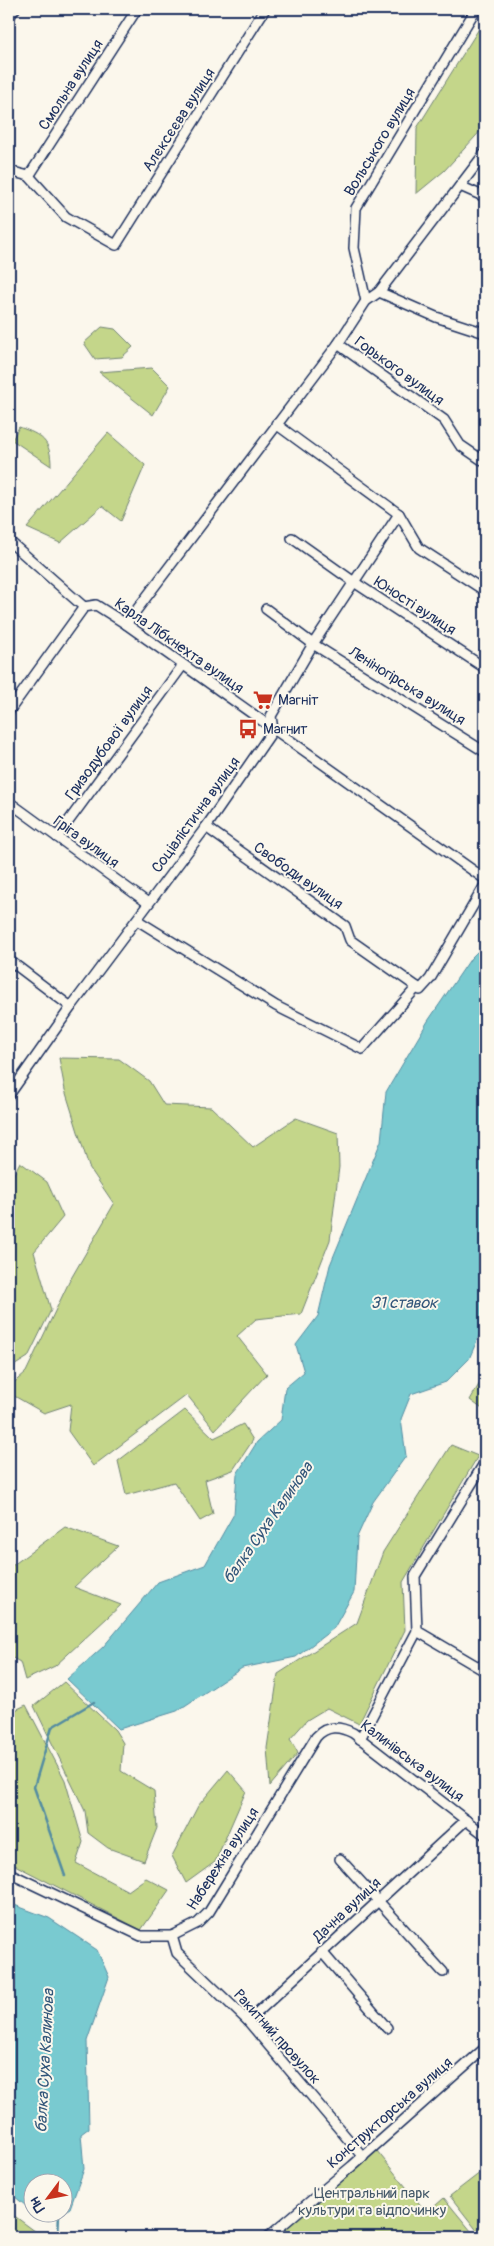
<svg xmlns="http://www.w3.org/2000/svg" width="494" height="2246" viewBox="0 0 494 2246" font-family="Pangolin,sans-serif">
<rect width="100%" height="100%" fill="#fbf7ec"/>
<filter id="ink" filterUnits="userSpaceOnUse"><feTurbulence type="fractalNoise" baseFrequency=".02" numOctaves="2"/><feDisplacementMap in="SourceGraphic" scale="10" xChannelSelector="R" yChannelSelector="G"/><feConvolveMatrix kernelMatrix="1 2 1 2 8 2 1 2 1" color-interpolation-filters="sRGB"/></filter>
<g filter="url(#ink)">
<g fill="#c4d68a" stroke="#708274">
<polygon points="485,19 485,126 444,171 416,194 417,128"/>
<polygon points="102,327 115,329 133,347 122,357 95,359 84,343"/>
<polygon points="152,368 170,386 153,415 99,372"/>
<path d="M19,427C42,435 51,441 51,466L12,440Z"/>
<polygon points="108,433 145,465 121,521 102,506 60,543 27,528"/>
<polygon points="59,1058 119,1059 149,1081 164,1105 211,1107 253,1147 296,1118 338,1133 339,1167 330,1240 301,1314 256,1319 237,1336 267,1374 215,1430 187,1395 93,1466 68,1431 71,1404 44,1413 9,1393 9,1387 26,1372 69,1282 114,1204 89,1167 65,1090"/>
<polygon points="20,1162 47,1182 63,1217 34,1252 51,1310 28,1357 9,1369 9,1184"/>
<polygon points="485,1374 485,1411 470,1400"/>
<polygon points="185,1410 214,1438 243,1424 253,1440 233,1470 205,1480 213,1514 200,1521 174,1482 126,1495 118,1461"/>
<polygon points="451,1445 478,1456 403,1582 405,1630 359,1724 327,1708 307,1720 290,1739 298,1753 270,1786 267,1748 278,1674 357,1623 383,1552"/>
<polygon points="65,1527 118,1546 74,1587 121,1605 55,1666 25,1680 20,1662 9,1656 9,1568"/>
<polygon points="64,1682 115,1730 123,1743 121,1771 154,1791 157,1828 144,1861 108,1848 88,1833 85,1811 34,1706"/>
<polygon points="26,1705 65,1780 83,1842 76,1863 128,1891 146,1878 169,1890 141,1930 9,1862 9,1713"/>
<polygon points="228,1770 246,1791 215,1862 186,1883 172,1856 198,1806"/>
<polygon points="377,2151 427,2213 444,2198 476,2237 273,2237"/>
<polygon points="485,2169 485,2237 482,2237 450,2196"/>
<polygon points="9,2212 43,2237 9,2237"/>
</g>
<g fill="#79cad0" stroke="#538ca2">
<polygon points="485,944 485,1322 469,1359 446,1382 411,1394 401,1419 406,1456 373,1502 357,1537 354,1592 334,1628 296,1657 242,1668 177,1711 119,1729 67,1679 103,1647 158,1582 205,1565 234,1514 237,1474 257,1442 281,1420 285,1388 304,1372 296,1345 318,1316 330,1265 381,1141 386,1092 428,1021 471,958"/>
<polygon points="9,1903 49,1918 97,1950 109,1977 87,2041 89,2128 81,2134 84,2169 70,2208 63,2212 62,2184 32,2184 32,2211 14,2196 9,2163"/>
</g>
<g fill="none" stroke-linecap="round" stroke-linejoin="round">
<g stroke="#538ca2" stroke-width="2.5">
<polyline points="65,1876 34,1787 52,1727 94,1702"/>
<polyline points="58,2237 59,2214"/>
</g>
<defs>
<g id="minor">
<polyline points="9,17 15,9"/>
<polyline points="9,171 29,176 66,217 116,245 265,9"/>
<polyline points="29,176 137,9"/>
<polyline points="460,186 485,197"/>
<polyline points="379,292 436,317 485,333"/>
<polyline points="366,301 354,248 356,208 476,9"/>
<polyline points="338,344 444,420 460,445 485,462"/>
<polyline points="276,424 399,514 419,548 485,591"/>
<polyline points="292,538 354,582 485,668"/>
<polyline points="9,541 84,607 96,605 126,624 485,879"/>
<polyline points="266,609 313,644 485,752"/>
<polyline points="126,624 338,344 366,301 379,292 485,153"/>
<polyline points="9,711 84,607"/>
<polyline points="9,802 148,903"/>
<polyline points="206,827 345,926 350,940 417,987"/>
<polyline points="57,837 183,665"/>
<polyline points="137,920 276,1006 362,1049 417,987 420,990 430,979 485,885"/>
<polyline points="9,960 71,1007"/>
<polyline points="9,1095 71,1007 206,827 273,730 271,716 313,644 399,514"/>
<polyline points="417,1631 485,1671"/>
<polyline points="360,1739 417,1631 415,1576 485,1462"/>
<polyline points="340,1859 443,1972"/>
<path d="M9,1873L141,1936H172L198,1923L209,1912L316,1737C327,1725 339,1726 353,1733L485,1835"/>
<polyline points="172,1936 177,1953 248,2021 363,2157"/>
<polyline points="322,1952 387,2028"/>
<polyline points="248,2021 466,1820"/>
<polyline points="268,2237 352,2166 485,2048"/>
</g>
</defs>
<use href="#minor" stroke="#1b2f5e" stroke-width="12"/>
<use href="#minor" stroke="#fbf7ec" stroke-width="9"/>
</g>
</g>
<defs>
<symbol id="supermarket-bare" viewBox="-9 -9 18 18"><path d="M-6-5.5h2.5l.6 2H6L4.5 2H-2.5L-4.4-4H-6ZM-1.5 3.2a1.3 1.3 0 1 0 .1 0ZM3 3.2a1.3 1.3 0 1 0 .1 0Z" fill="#c8321e" stroke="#fbf7ec" stroke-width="2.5" paint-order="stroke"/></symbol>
<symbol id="bus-bare" viewBox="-9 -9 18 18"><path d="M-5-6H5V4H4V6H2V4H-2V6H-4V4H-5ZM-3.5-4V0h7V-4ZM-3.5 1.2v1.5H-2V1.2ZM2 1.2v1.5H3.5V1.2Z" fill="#c8321e" stroke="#fbf7ec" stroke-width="2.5" paint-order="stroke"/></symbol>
</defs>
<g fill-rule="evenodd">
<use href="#supermarket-bare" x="249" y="686" width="28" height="28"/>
<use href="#bus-bare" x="234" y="715" width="28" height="28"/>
</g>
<g text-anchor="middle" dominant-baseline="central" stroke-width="4" stroke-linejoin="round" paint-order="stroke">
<g font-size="15" fill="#1b2f5e" stroke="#fbf7ec">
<text transform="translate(71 85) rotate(-57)">Смольна вулиця</text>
<text transform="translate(179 120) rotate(-57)">Алєксєєва вулиця</text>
<text transform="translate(380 142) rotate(-59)">Вольського вулиця</text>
<text transform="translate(399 371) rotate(36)">Горького вулиця</text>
<text transform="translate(415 606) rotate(33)">Юності вулиця</text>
<text transform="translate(179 646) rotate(35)">Карла Лібкнехта вулиця</text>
<text transform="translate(407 686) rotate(32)">Леніногірська вулиця</text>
<text transform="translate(109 743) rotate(-54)">Гризодубової вулиця</text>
<text transform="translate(196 815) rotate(-54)">Соціалістична вулиця</text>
<text transform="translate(86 842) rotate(36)">Гріга вулиця</text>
<text transform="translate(298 876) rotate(35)">Свободи вулиця</text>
<text transform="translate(412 1761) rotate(37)">Калинівська вулиця</text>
<text transform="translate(223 1859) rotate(-57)">Набережна вулиця</text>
<text transform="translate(347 1910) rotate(-43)">Дачна вулиця</text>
<text transform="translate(277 2037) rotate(48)">Ракитний провулок</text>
<text transform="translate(390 2113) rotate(-41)">Конструкторська вулиця</text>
</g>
<g font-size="15" fill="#1b2f5e" stroke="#fbf7ec" text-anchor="start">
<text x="278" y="700">Магніт</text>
<text x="263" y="729">Магнит</text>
</g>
<g font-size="15" fill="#455969" stroke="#fbf7ec">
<text x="372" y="2193">Центральний парк<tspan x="372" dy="17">культури та відпочинку</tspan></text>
</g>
<g font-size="16" font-style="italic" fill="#32567a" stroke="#fbf7ec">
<text x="404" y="1303">31 ставок</text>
<text transform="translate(268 1523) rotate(-55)">балка Суха Калинова</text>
<text transform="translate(45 2061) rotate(-87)">балка Суха Калинова</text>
</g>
</g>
<rect width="494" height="2246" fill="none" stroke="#fbf7ec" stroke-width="30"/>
<rect x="15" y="15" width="464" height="2216" fill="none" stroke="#1b2f5e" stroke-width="2" filter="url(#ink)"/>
<g transform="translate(48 2198) rotate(238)"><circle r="24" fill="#fbf7ec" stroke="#a1a7b3"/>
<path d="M0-4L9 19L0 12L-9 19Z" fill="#c8321e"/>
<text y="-8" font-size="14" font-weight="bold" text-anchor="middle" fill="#1b2f5e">Пн</text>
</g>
</svg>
